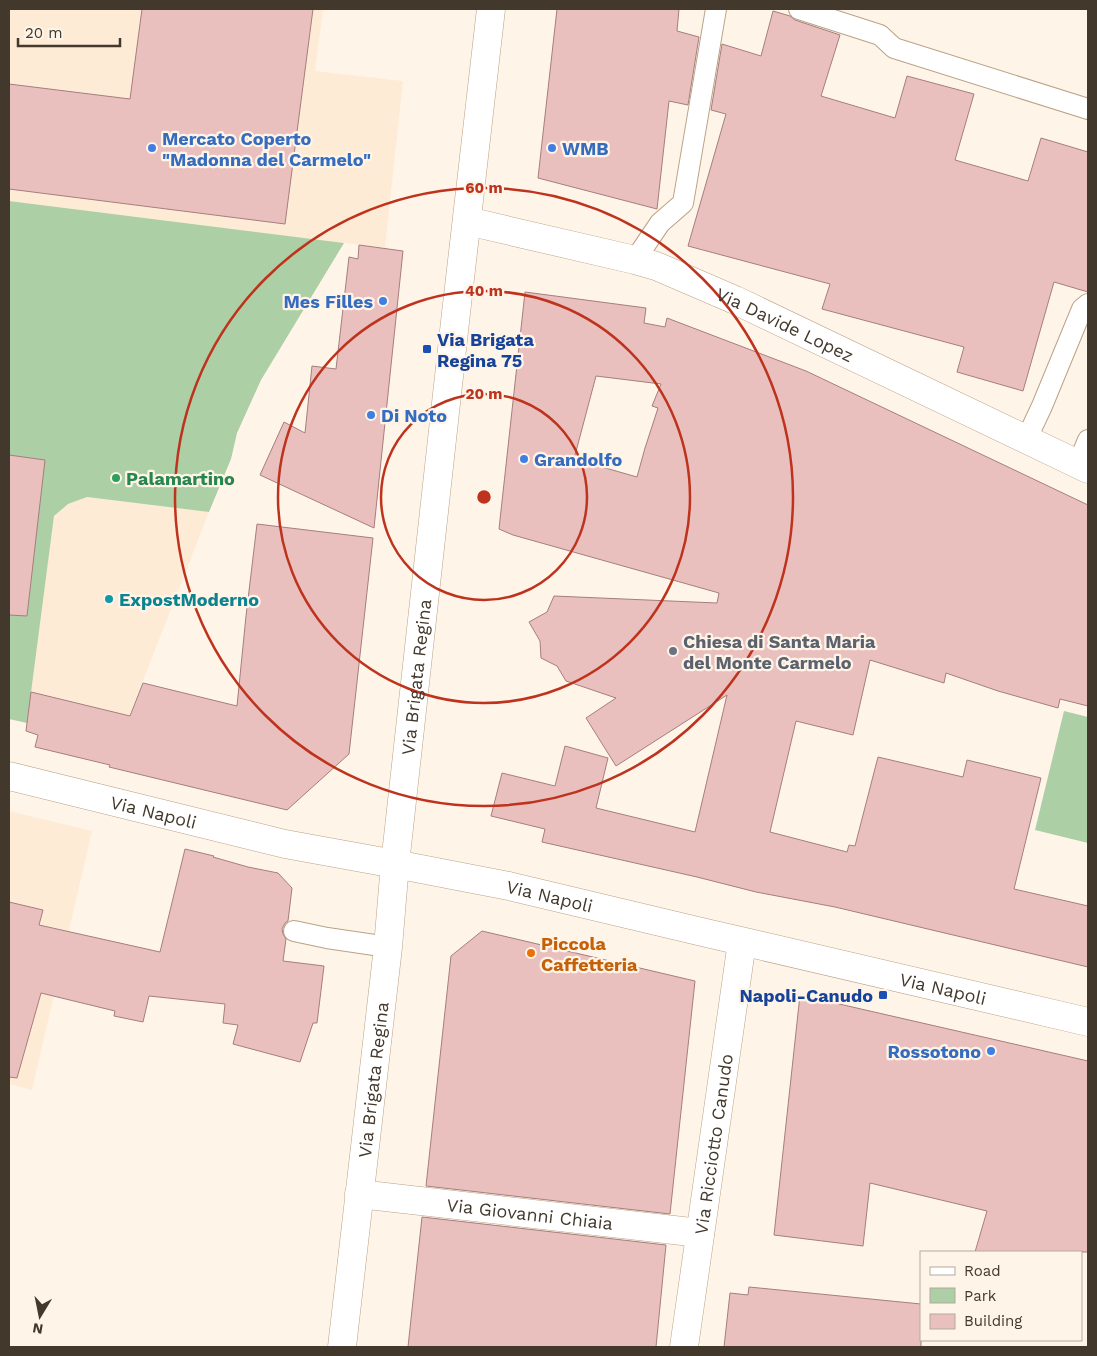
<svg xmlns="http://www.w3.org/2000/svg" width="1097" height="1356" viewBox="0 0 1097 1356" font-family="'Work Sans',sans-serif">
<rect width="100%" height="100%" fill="#fff4e8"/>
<g fill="#feebd6">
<polygon points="9,9 323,9 315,71 403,81 385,248 9,201"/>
<polygon points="86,497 209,512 115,752 25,731 54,516 68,504"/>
<polygon points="9,811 92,831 32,1090 9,1084"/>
</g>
<g fill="#adcfa5">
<polygon points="9,201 344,243 261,380 237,433 231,459 209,512 87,497 68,504 54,516 27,723 9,719"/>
<polygon points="1064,711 1088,717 1088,843 1035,830"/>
</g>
<g fill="#eac0bf" stroke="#a57e7d" fill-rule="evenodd">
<polygon points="142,9 313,9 285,224 9,189 9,84 130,99"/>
<polygon points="557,9 679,9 677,31 699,37 688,105 669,101 657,209 538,178"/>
<polygon points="773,11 790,16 795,20 840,35 821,96 895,118 907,76 974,94 955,160 1028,181 1041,138 1088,152 1088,292 1054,282 1023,391 957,372 964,347 822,309 830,284 688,246 726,114 711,110 722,44 761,56"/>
<polygon points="359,245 403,251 374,528 260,475 284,422 305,433 312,366 336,369 349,257 358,259"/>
<path d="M525,292L646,308L644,323L665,327L667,318L806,371L1088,505V706L1060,699L1058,708L998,691L946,673L944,683L870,660L853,735L796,721L770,832L847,852L849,845L855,846L878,757L963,777L967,760L1041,778L1014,889L1088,906V967L835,907L756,892L697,877L542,842L545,829L491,816L502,773L555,786L565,746L608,758L596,808L695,832L727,695L616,766L586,718L616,698L566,681L557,666L541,658L540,641L529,622L547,612L554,596L717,603L719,593L513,535L499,529ZM596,376L661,384L652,406L658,408L645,448L637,477L574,459Z"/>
<polygon points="9,455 45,460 27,616 9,615"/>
<polygon points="257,524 373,538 349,754 287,810 109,767 110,765 35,747 38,735 26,731 31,692 130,716 143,683 237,706 246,616"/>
<polygon points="185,849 214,856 213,857 248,867 278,873 292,888 288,921 285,923 282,929 283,934 286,939 283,961 324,966 317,1023 313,1023 300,1062 233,1044 238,1025 223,1023 225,1004 149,996 143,1022 114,1016 115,1011 41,993 17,1078 9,1077 9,902 43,910 39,925 160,952"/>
<polygon points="482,931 695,981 670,1214 426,1186 451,956"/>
<polygon points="800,995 1088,1061 1088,1252 975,1252 987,1211 870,1183 863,1246 774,1235"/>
<polygon points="422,1217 666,1245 656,1347 408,1347"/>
<polygon points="749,1287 921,1304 921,1347 724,1347 730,1293 748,1295"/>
</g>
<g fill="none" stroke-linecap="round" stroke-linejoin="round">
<defs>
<g id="service">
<polyline points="799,9 880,35 894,48 1088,109"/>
<polyline points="635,260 660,223 683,203 716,9"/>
<polyline points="1027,438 1042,406 1082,309 1088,304"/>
<polyline points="1078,464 1088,440"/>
<polyline points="294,931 327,938 388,947"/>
</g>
<g id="minor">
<path id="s1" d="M467,221L635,260L656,266L735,300L1088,469"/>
<path id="s2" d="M359,1194L700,1233"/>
<path id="s3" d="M684,1347L742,942"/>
</g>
<g id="tertiary">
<path id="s4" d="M9,776L285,844L395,864"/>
</g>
<g id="secondary">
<path id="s5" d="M395,864L509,886L702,932L1088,1022"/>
<path id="s6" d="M342,1347L388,947L395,864L456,313L491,9"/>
</g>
</defs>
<use href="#service" stroke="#baa286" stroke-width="22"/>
<use href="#minor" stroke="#baa286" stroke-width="29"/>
<use href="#tertiary" stroke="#baa286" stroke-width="29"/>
<use href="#secondary" stroke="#baa286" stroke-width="29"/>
<use href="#service" stroke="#fff" stroke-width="20"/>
<use href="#minor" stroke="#fff" stroke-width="28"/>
<use href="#tertiary" stroke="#fff" stroke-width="28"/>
<use href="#secondary" stroke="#fff" stroke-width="28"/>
</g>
<g fill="none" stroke="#be331d" stroke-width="2.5">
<circle cx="484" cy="497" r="103"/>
<circle cx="484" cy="497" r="206"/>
<circle cx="484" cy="497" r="309"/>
</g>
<g fill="#3f7fe0" stroke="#fff4e8" stroke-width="2">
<circle cx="152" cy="148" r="5"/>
<circle cx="552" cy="148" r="5"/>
<circle cx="383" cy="301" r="5"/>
<circle cx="371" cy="415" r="5"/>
<circle cx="524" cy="459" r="5"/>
<circle cx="991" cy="1051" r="5"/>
</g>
<g fill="#1a4fb4" stroke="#fff4e8" stroke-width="2">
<rect x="422" y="344" width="10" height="10" rx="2.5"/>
<rect x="878" y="990" width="10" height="10" rx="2.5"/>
</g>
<circle fill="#2e9e5b" stroke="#fff4e8" stroke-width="2" cx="116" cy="478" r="5"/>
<circle fill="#0f9aa8" stroke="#fff4e8" stroke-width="2" cx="109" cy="599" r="5"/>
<circle fill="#6b7280" stroke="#fff4e8" stroke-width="2" cx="673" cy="651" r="5"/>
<circle fill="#e8710a" stroke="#fff4e8" stroke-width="2" cx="531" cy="953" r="5"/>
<g text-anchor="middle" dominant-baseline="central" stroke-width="4.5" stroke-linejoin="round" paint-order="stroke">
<g font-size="18" font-weight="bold" fill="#366cbe" stroke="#fff4e8" text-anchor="start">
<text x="162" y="138">Mercato Coperto<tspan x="162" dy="21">"Madonna del Carmelo"</tspan></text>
<text x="562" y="148">WMB</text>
<text x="373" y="301" text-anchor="end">Mes Filles</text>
<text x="381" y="415">Di Noto</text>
<text x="534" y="459">Grandolfo</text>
<text x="981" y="1051" text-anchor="end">Rossotono</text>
</g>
<g font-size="18" fill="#42382c" stroke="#fff4e8">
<text stroke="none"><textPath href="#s1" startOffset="336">Via Davide Lopez</textPath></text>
<text stroke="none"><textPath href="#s6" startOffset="674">Via Brigata Regina</textPath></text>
<text stroke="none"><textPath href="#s4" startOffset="149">Via Napoli</textPath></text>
<text stroke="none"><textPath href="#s5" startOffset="158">Via Napoli</textPath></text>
<text stroke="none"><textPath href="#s5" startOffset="562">Via Napoli</textPath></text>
<text stroke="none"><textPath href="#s6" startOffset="269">Via Brigata Regina</textPath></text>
<text stroke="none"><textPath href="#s3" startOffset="205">Via Ricciotto Canudo</textPath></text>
<text stroke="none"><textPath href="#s2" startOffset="172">Via Giovanni Chiaia</textPath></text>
</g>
<g font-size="18" font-weight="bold" fill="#164399" stroke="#fff4e8" text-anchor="start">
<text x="437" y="339">Via Brigata<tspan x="437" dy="21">Regina 75</tspan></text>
<text x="873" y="995" text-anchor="end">Napoli-Canudo</text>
</g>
<g font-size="18" font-weight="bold" fill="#27864d" stroke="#fff4e8" text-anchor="start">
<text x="126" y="478">Palamartino</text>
</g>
<g font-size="18" font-weight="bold" fill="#0d838f" stroke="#fff4e8" text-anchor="start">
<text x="119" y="599">ExpostModerno</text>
</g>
<g font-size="18" font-weight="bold" fill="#5b616d" stroke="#fff4e8" text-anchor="start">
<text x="683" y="641">Chiesa di Santa Maria<tspan x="683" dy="21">del Monte Carmelo</tspan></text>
</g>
<g font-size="18" font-weight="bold" fill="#c56008" stroke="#fff4e8" text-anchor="start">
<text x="541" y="943">Piccola<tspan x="541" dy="21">Caffetteria</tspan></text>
</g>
</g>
<circle cx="484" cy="497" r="8" fill="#be331d" stroke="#fff4e8" stroke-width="2.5"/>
<g font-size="15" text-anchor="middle" font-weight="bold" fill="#be331d" stroke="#fff4e8" stroke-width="4.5" stroke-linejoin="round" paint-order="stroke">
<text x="484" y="193">60 m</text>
<text x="484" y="296">40 m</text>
<text x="484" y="399">20 m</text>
</g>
<rect width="1097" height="1356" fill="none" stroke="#42382c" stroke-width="20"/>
<rect x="920" y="1251" width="162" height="90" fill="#fff4e8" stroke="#b3a99d"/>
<rect x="930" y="1267" width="25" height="8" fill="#ffffff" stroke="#b3a99d"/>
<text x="964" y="1276" font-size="15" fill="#42382c">Road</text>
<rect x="930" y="1288" width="25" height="15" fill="#adcfa5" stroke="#b3a99d"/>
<text x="964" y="1301" font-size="15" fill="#42382c">Park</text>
<rect x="930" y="1314" width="25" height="15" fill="#eac0bf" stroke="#b3a99d"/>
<text x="964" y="1326" font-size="15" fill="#42382c">Building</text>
<g transform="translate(40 1316) rotate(190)" stroke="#fff4e8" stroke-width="4" paint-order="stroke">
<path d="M0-4L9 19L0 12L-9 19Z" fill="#42382c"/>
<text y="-8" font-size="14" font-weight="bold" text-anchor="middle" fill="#42382c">N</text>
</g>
<path d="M18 38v8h102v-8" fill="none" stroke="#42382c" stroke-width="2.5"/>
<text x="25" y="38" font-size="15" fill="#42382c" stroke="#fff4e8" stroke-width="4" paint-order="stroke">20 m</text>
</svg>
